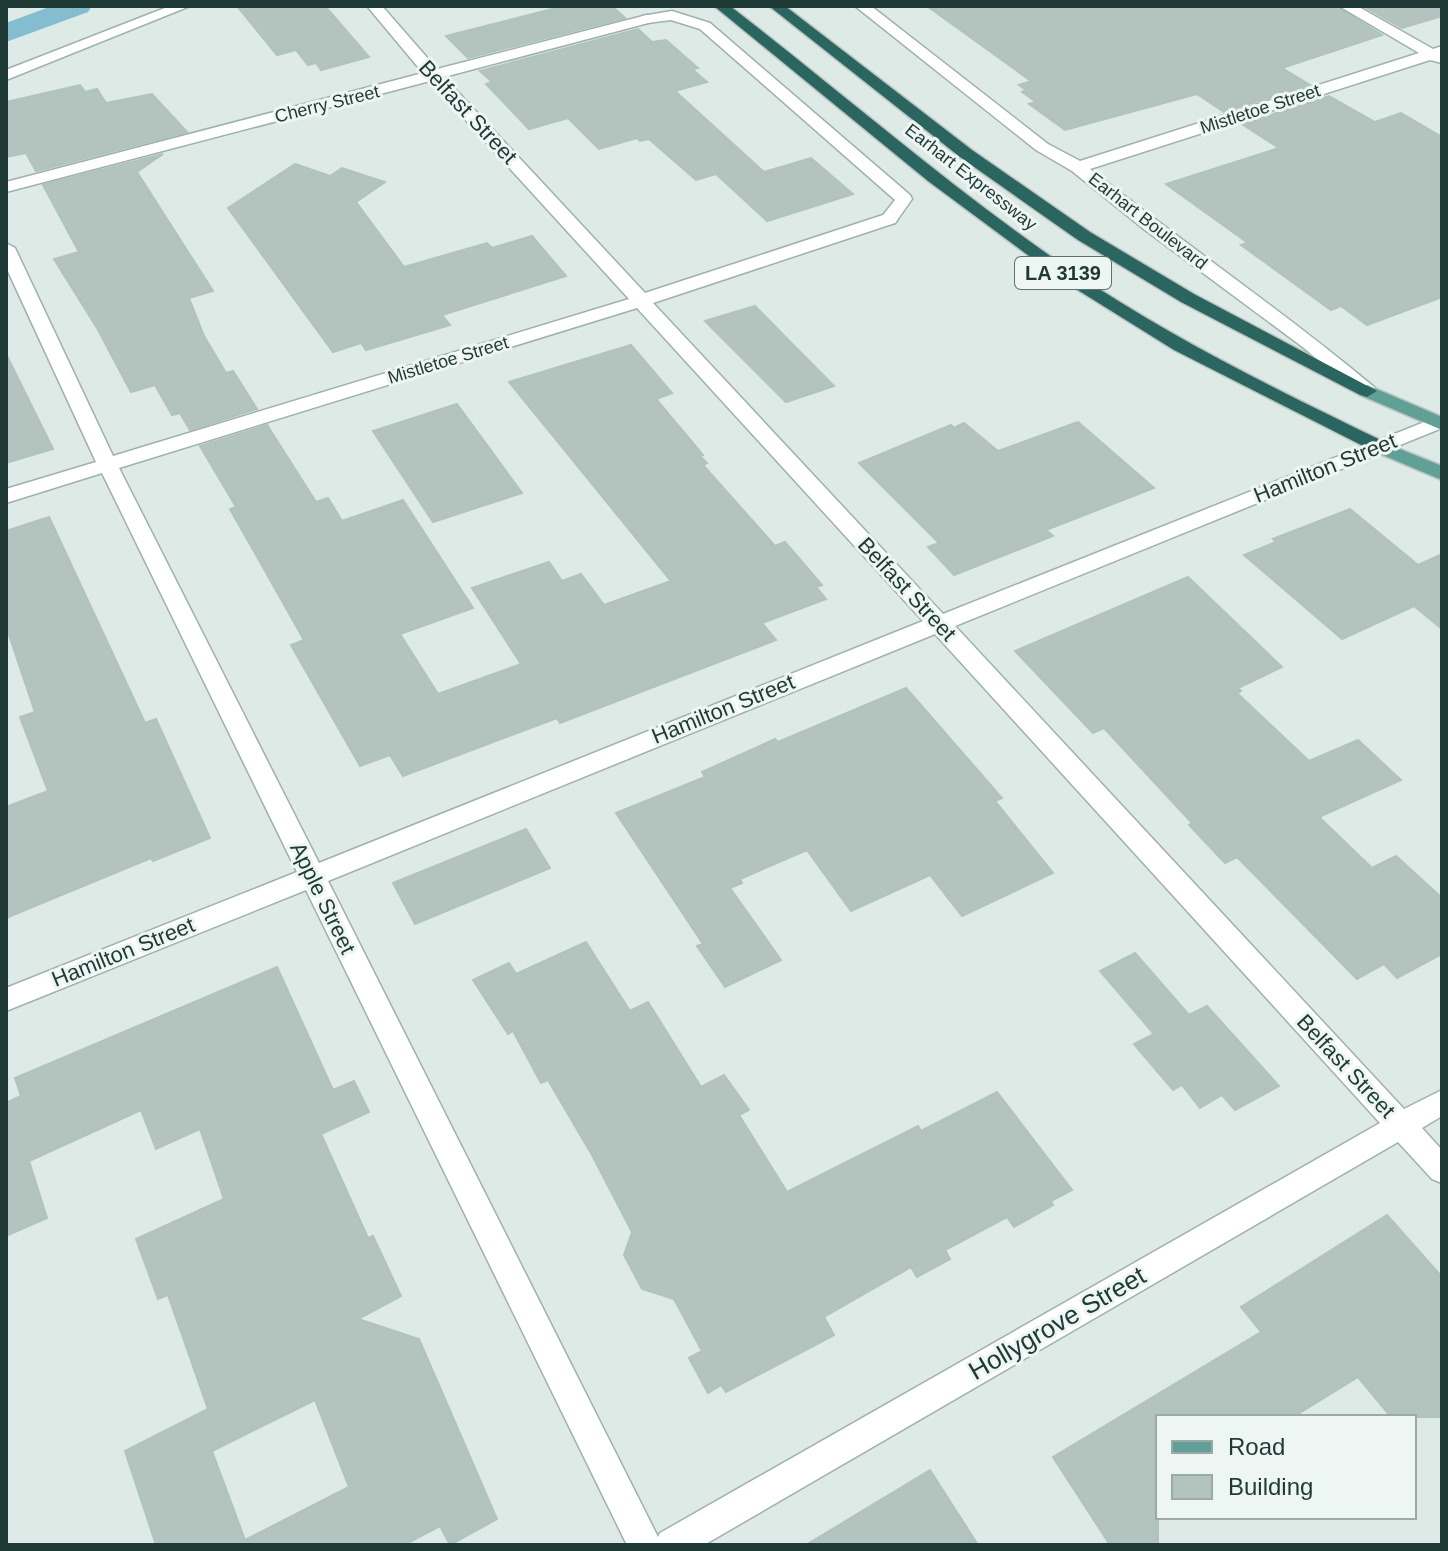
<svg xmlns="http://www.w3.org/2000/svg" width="1448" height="1551" viewBox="0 0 1448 1551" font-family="Arial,sans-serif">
<rect width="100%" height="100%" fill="#ddeae5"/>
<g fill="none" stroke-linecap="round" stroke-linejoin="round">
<polygon fill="#84bcd0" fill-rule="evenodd" points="52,6 92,6 88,12 6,42 6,23"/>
</g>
<g fill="#b3c4bf" stroke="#b0c3bd" stroke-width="2" fill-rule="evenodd">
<polygon points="237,6 325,6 369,57 321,70 316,63 308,65 296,50 277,55"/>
<polygon points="564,6 612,6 625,18 468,58 446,36"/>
<polygon points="927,6 1336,6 1382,35 1282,68 1310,85 1224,112 1197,94 1065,130 1029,104 1036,102 1022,92 1026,90 1019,85 1031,81"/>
<polygon points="1363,6 1442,6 1442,16 1402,28"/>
<polygon points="638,29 652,42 666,40 698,68 692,69 707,82 675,91 764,172 811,158 853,194 767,221 716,174 696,180 649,139 640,141 637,138 599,149 568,118 529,129 486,84 492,82 480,71"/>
<polygon points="80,85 85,92 97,89 106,103 152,94 187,132 36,171 26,153 6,157 6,102"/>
<polygon points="1329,96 1375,122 1401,113 1442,137 1442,297 1367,325 1341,306 1331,310 1241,245 1248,243 1166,184 1279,148 1242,124"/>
<polygon points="163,154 137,172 213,291 189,298 204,336 226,373 233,371 257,409 190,430 180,413 172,415 155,385 131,392 97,328 54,259 79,252 43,185"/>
<polygon points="295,164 330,176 342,168 385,182 356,202 404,267 487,243 492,248 532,236 566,276 442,315 450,325 366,350 361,343 333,352 228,208"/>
<polygon points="755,306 834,386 786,402 705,321"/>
<polygon points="631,345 672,393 656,399 703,455 700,456 707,463 703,465 775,546 785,542 822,585 816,587 826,599 762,623 776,640 560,723 557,718 403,776 390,755 360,766 291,645 304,640 230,509 236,507 200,446 267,425 316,502 328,498 342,521 403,500 473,608 400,634 438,694 521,664 472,588 549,562 562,581 581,574 604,605 671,581 509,382"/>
<polygon points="6,354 53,449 6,463"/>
<polygon points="457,404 522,493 433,522 373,431"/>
<polygon points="1078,422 1154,488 1046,530 1053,536 954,575 928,547 939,543 859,463 951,425 954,428 964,423 998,451"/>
<polygon points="1350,509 1418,565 1442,554 1442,629 1414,606 1342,639 1244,555 1276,542 1273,539"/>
<polygon points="49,517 145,723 156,719 210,838 153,861 151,858 6,918 6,807 48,791 20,717 35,712 6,626 6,531"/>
<polygon points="1188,577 1282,667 1238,688 1241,691 1237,693 1309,761 1358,740 1401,780 1319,817 1372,868 1396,856 1442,898 1442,954 1397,978 1384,964 1357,979 1237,857 1225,863 1189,825 1192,823 1104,728 1093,733 1015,651"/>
<polygon points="906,688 1002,798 995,801 1053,873 962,916 930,875 851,911 807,850 740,879 742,883 730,888 781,960 725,987 697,946 703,944 616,813 705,777 702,772 775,739 778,742"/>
<polygon points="526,829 550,868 415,924 393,883"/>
<polygon points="586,942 630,1011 648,1002 701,1087 724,1075 749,1110 739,1115 787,1192 918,1126 921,1131 997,1092 1072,1190 1051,1201 1053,1205 1014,1227 1007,1217 945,1250 950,1259 917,1277 911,1267 824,1317 834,1335 726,1392 721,1385 708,1393 689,1358 702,1351 674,1299 642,1289 624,1255 632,1232 592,1155 548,1080 541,1083 513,1031 508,1034 473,980 509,963 516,974"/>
<polygon points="1135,953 1189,1015 1207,1006 1279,1086 1235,1110 1222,1095 1200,1108 1182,1085 1173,1090 1134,1044 1154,1034 1100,971"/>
<path d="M277,967L333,1090L354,1081L369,1112L321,1134L368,1238L373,1236L401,1296L358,1319L419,1339L497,1519L450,1545L440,1526L404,1545H156L125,1451L208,1409L168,1295L158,1299L136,1239L224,1199L200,1129L156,1149L141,1110L29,1161L47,1218L6,1236V1103L21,1096L15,1078ZM315,1400L349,1487L245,1540L212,1451Z"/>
<polygon points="1387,1215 1442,1277 1442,1417 1391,1417 1358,1377 1293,1417 1158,1417 1158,1545 1110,1545 1053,1457 1261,1332 1241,1307"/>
<polygon points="930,1470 978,1545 806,1545"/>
</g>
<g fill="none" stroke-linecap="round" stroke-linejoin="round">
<defs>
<polygon id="service" points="672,11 710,23 910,195 912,199 895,223 883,223 880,219 895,200 700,29 671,20 647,23 640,19 642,16"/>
<g id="minor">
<polygon points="170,6 190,6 6,80 6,70"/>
<path d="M367,6H382L437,69L647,15L652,16V22L444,77L645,293L883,215H895L898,219L895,223L653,303L943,614L1442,415V428L955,626L1404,1109L1442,1090V1116L1422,1128L1442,1150V1183L1432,1179L1398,1142L704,1545H627L306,890L6,1011V988L297,872L102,473L6,503V489L96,462L6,267V243L15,248L113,456L629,299L430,81L6,192V182L423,73ZM637,308L923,621L319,863L119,468ZM935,634L1380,1123L660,1533L658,1537L328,881Z"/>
<path d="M855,6H871L1048,144L1080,161L1419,53L1339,6H1357L1433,49L1442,46V63L1430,60L1090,169C1183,243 1282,310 1374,387L1377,391L1374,395H1360L1304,348L1145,230L1072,171L1036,150Z"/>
</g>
<g id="primary">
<polygon points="1367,385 1442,417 1442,430 1360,395 1357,391"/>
<polygon points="1380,441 1442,466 1442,480 1373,451 1370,447 1373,443"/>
</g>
<g id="motorway">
<path d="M714,6H730C844,94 953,190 1072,271C1171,338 1279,391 1387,443L1390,447L1380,453L1373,451L1174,350L1060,279L928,181Z"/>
<polygon points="769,6 785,6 972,150 1090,232 1194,294 1377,391 1367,397 1360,395 1181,302 1078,240 960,157"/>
</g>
</defs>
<use href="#service" stroke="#a0b1ad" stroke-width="3"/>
<use href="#minor" stroke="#a0b1ad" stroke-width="3"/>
<use href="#primary" stroke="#bcc4c2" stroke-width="3"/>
<use href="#motorway" stroke="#bcc4c2" stroke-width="3"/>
<use href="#service" fill="#fff" fill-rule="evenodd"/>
<use href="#minor" fill="#fff" fill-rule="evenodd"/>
<use href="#primary" fill="#61a096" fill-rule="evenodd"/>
<use href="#motorway" fill="#2b655f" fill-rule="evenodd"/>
</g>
<g text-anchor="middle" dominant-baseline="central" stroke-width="6" stroke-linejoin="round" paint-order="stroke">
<g font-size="18" fill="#1f3935" stroke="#eef6f3">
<text transform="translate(327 104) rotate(-14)">Cherry Street</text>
<text transform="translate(1260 109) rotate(-18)">Mistletoe Street</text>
<text transform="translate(971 177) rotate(38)">Earhart Expressway</text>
<text transform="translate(1148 221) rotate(38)">Earhart Boulevard</text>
<text transform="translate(448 360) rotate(-17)">Mistletoe Street</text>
</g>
<rect fill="#eef6f3" stroke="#5d726e" stroke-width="2" x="1015" y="257" width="96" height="32" rx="6"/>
<g font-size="20" font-weight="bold" fill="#1f3935">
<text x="1063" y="273">LA 3139</text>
</g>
<g font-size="22" fill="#1f3935" stroke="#eef6f3">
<text transform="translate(468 112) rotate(47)">Belfast Street</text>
<text transform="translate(1325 468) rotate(-22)">Hamilton Street</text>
<text transform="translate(907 589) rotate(47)">Belfast Street</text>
<text transform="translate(723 709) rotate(-22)">Hamilton Street</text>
<text transform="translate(323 898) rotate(64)">Apple Street</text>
<text transform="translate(123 952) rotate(-22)">Hamilton Street</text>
<text transform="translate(1346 1066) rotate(47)">Belfast Street</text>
</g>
<g font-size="26" fill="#1f3935" stroke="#eef6f3">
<text transform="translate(1057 1323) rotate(-30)">Hollygrove Street</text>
</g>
</g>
<rect width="1448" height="1551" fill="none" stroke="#1f3935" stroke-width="16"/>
<rect x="1156" y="1415" width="260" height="104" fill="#eef6f3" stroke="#9baaa7" stroke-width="2"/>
<rect x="1172" y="1441" width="40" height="12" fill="#61a096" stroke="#9baaa7" stroke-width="2"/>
<text x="1228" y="1455" font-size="24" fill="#1f3935">Road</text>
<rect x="1172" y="1475" width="40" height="24" fill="#b3c4bf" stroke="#9baaa7" stroke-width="2"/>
<text x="1228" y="1495" font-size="24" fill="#1f3935">Building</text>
</svg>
